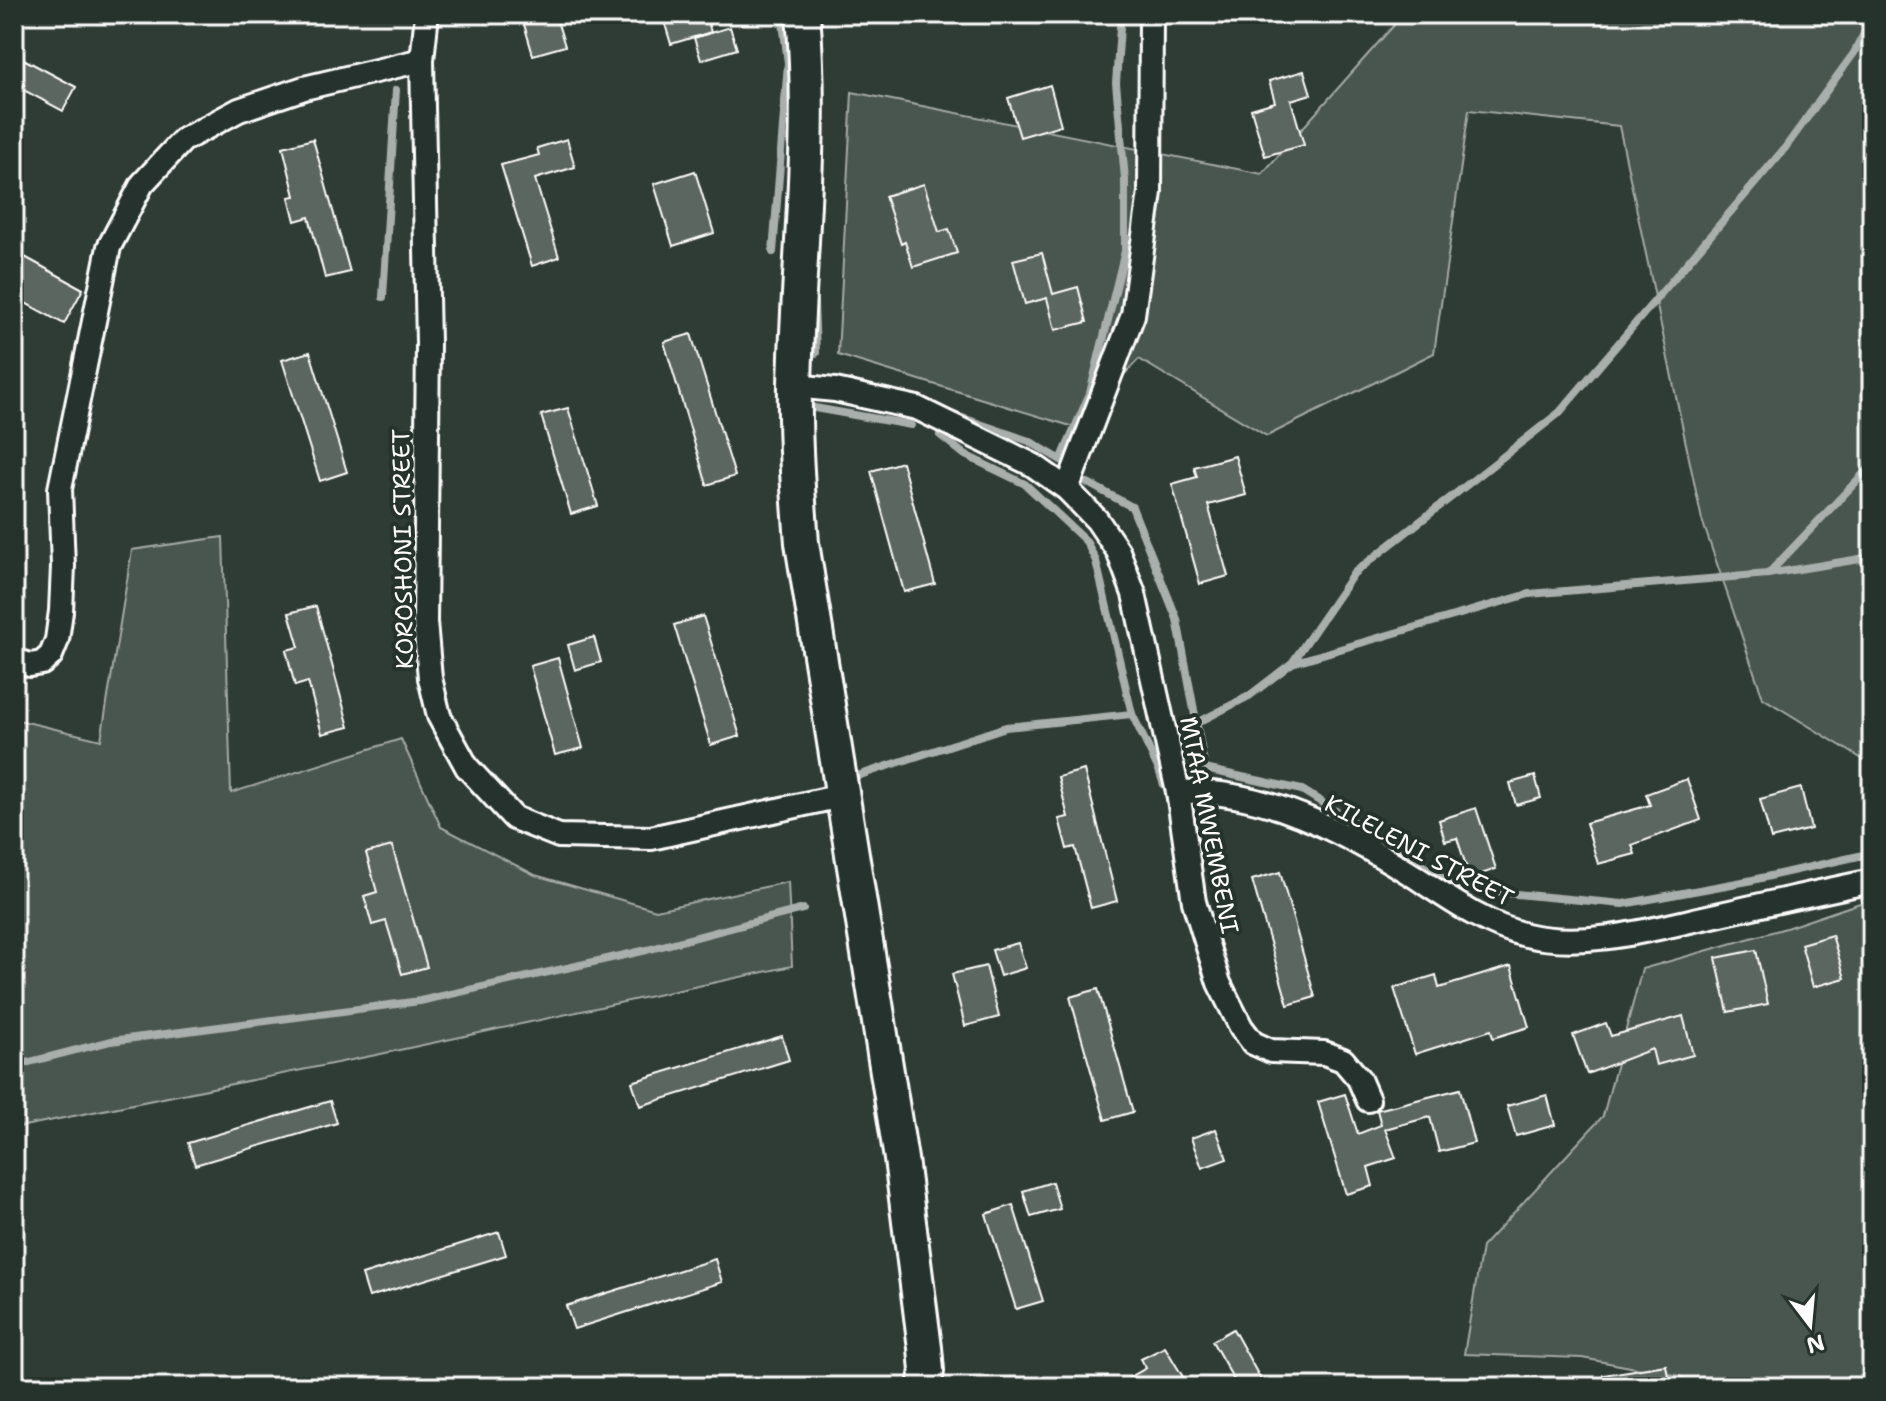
<svg xmlns="http://www.w3.org/2000/svg" width="1886" height="1401" viewBox="0 0 1886 1401" font-family="'Shantell Sans',sans-serif">
<rect width="100%" height="100%" fill="#2f3b35"/>
<filter id="ink" filterUnits="userSpaceOnUse"><feTurbulence type="fractalNoise" baseFrequency=".0125" numOctaves="2"/><feDisplacementMap in="SourceGraphic" scale="16" xChannelSelector="R" yChannelSelector="G"/><feConvolveMatrix kernelMatrix="1 2 1 2 8 2 1 2 1" color-interpolation-filters="sRGB"/></filter>
<g filter="url(#ink)">
<g fill="#4a544f" stroke="#a4aaa7" stroke-width="2">
<polygon points="1388,14 1872,14 1872,765 1763,698 1702,520 1619,126 1469,110 1434,353 1267,436 1139,359 1074,427 838,355 852,92 1262,174 1394,25"/>
<polygon points="223,537 231,793 401,739 441,827 535,875 656,910 788,882 792,966 376,1055 14,1128 14,719 101,740 132,550"/>
<polygon points="1872,899 1872,1387 1699,1387 1679,1376 1582,1358 1464,1354 1482,1247 1603,1116 1642,969 1786,928"/>
</g>
<g fill="none" stroke-linecap="round" stroke-linejoin="round">
<g stroke="#a9afac" stroke-width="8">
<polyline points="773,252 788,63 782,14"/>
<polyline points="383,297 396,90"/>
<polyline points="814,302 816,353"/>
<polyline points="951,414 1029,441 1061,460 1090,393 1125,251 1125,179 1116,83 1121,14"/>
<polyline points="809,415 809,407 911,425"/>
<polyline points="940,435 965,455 1025,484 1086,541 1096,561 1132,714 1159,770 1164,785"/>
<polyline points="1088,483 1132,507 1177,619 1205,769 1302,790 1455,886 1516,894 1623,904 1748,881 1872,853"/>
<polyline points="1768,574 1872,465"/>
<polyline points="1292,663 1354,573 1559,413 1785,148 1854,53 1872,18"/>
<polyline points="1197,723 1249,696 1292,663 1529,594 1768,574 1872,557"/>
<polyline points="848,779 1006,727 1132,714"/>
<polyline points="14,1066 111,1041 420,1001 647,950 803,909"/>
</g>
</g>
<g fill="#5b6661" stroke="#fff" stroke-width="2">
<polygon points="521,14 555,14 565,46 533,55"/>
<polygon points="662,14 705,14 711,32 671,44"/>
<polygon points="730,27 737,49 701,60 694,38"/>
<polygon points="14,54 76,87 63,111 14,85"/>
<polygon points="1304,71 1311,94 1291,100 1304,145 1265,156 1251,109 1275,102 1269,81"/>
<polygon points="1050,85 1061,125 1020,137 1008,98"/>
<polygon points="313,139 350,272 325,278 309,217 295,221 289,197 295,196 283,147"/>
<polygon points="567,139 575,167 535,179 559,257 532,266 501,165 539,155 537,148"/>
<polygon points="695,171 714,233 673,246 654,184"/>
<polygon points="924,184 939,232 949,229 957,253 913,267 905,242 901,244 885,196"/>
<polygon points="14,251 83,289 64,324 14,297"/>
<polygon points="1042,253 1053,294 1078,287 1087,322 1055,330 1047,298 1025,304 1013,260"/>
<polygon points="691,334 735,476 707,485 664,342"/>
<polygon points="310,352 347,472 320,481 282,360"/>
<polygon points="568,408 598,506 571,514 541,415"/>
<polygon points="1235,456 1246,495 1208,505 1228,576 1200,584 1172,484 1197,477 1194,467"/>
<polygon points="902,462 935,584 904,592 871,471"/>
<polygon points="316,606 349,727 322,734 308,682 295,686 286,650 299,647 289,613"/>
<polygon points="703,616 740,736 711,745 674,625"/>
<polygon points="594,637 601,662 575,670 568,645"/>
<polygon points="558,658 583,748 555,755 530,666"/>
<polygon points="1084,770 1117,901 1091,908 1075,847 1067,849 1059,819 1068,817 1058,777"/>
<polygon points="1535,776 1541,798 1516,805 1510,783"/>
<polygon points="1687,779 1701,820 1632,845 1635,854 1598,864 1586,823 1650,805 1646,794"/>
<polygon points="1801,788 1811,829 1771,839 1760,799"/>
<polygon points="1476,808 1496,869 1470,878 1457,838 1445,841 1439,820"/>
<polygon points="392,846 427,967 402,974 386,921 372,925 364,896 377,892 366,853"/>
<polygon points="1280,872 1315,997 1288,1005 1252,880"/>
<polygon points="1832,935 1845,978 1813,987 1801,944"/>
<polygon points="1018,943 1026,968 1000,976 992,950"/>
<polygon points="1756,950 1768,1004 1728,1012 1716,958"/>
<polygon points="986,966 999,1017 965,1026 952,974"/>
<polygon points="1511,966 1529,1027 1493,1038 1491,1030 1415,1054 1394,988 1436,975 1439,988"/>
<polygon points="1098,989 1133,1112 1105,1120 1070,997"/>
<polygon points="1683,1016 1693,1055 1656,1065 1652,1049 1587,1074 1573,1035 1606,1023 1611,1036"/>
<polygon points="782,1036 789,1060 640,1106 632,1082"/>
<polygon points="1460,1089 1474,1143 1439,1152 1430,1117 1385,1129 1396,1158 1368,1167 1373,1186 1346,1194 1318,1102 1345,1094 1358,1134 1381,1125 1377,1110"/>
<polygon points="1547,1095 1555,1125 1516,1136 1507,1106"/>
<polygon points="330,1101 337,1123 195,1165 188,1143"/>
<polygon points="1216,1129 1227,1159 1202,1168 1191,1138"/>
<polygon points="1052,1182 1060,1209 1031,1217 1023,1191"/>
<polygon points="1013,1205 1043,1301 1016,1309 986,1214"/>
<polygon points="499,1232 506,1255 369,1297 362,1275"/>
<polygon points="715,1259 722,1282 574,1329 566,1306"/>
<polygon points="1233,1329 1265,1387 1238,1387 1212,1341"/>
<polygon points="1165,1347 1189,1387 1113,1387 1146,1368 1141,1359"/>
<polygon points="1666,1365 1670,1387 1604,1387 1603,1375"/>
</g>
<g fill="none" stroke-linecap="round" stroke-linejoin="round">
<defs>
<g id="street">
<polyline points="427,14 422,60 428,343 425,622 430,678 439,716 467,767 514,818 559,836 651,838 841,796"/>
<polyline points="795,386 835,390 917,408 1033,465 1067,489 1097,520 1118,551 1134,594 1178,792 1194,902 1219,983 1241,1027 1253,1043 1271,1051 1324,1053 1343,1060 1359,1079 1368,1100"/>
<polyline points="1067,489 1133,315 1150,192 1151,14"/>
<polyline points="14,660 30,665 42,663 51,655 57,640 61,611 63,566 60,489 109,247 142,184 183,140 239,110 304,88 422,60"/>
<path d="M1178,792C1263,788 1344,832 1414,876C1449,899 1485,925 1526,935C1586,949 1653,929 1712,916C1765,904 1819,892 1872,881"/>
</g>
<path id="secondary" d="M803,14C814,138 798,262 795,385C794,438 798,490 802,543L901,1159L925,1348L927,1371L924,1387"/>
</defs>
<use href="#street" stroke="#fff" stroke-width="28"/>
<use href="#secondary" stroke="#fff" stroke-width="38"/>
<use href="#street" stroke="#26332d" stroke-width="22"/>
<use href="#secondary" stroke="#26332d" stroke-width="32"/>
</g>
</g>
<g text-anchor="middle" dominant-baseline="central" stroke-width="8" stroke-linejoin="round" paint-order="stroke">
<g font-size="24" fill="#fff" stroke="#26332d">
<text transform="translate(403 549) rotate(-91)">KOROSHONI STREET</text>
<text transform="translate(1209 825) rotate(79)">MTAA MWEMBENI</text>
<text transform="translate(1419 851) rotate(28)">KILELENI STREET</text>
</g>
</g>
<rect width="1886" height="1401" fill="none" stroke="#26332d" stroke-width="48"/>
<rect x="24" y="24" width="1838" height="1353" fill="none" stroke="#fff" stroke-width="3" filter="url(#ink)"/>
<g transform="translate(1810 1325) rotate(164)" stroke="#26332d" stroke-width="6" paint-order="stroke">
<path d="M0-6L14 30L0 20L-14 30Z" fill="#ffffff"/>
<text y="-12" font-size="22" font-weight="bold" text-anchor="middle" fill="#ffffff">N</text>
</g>
</svg>
